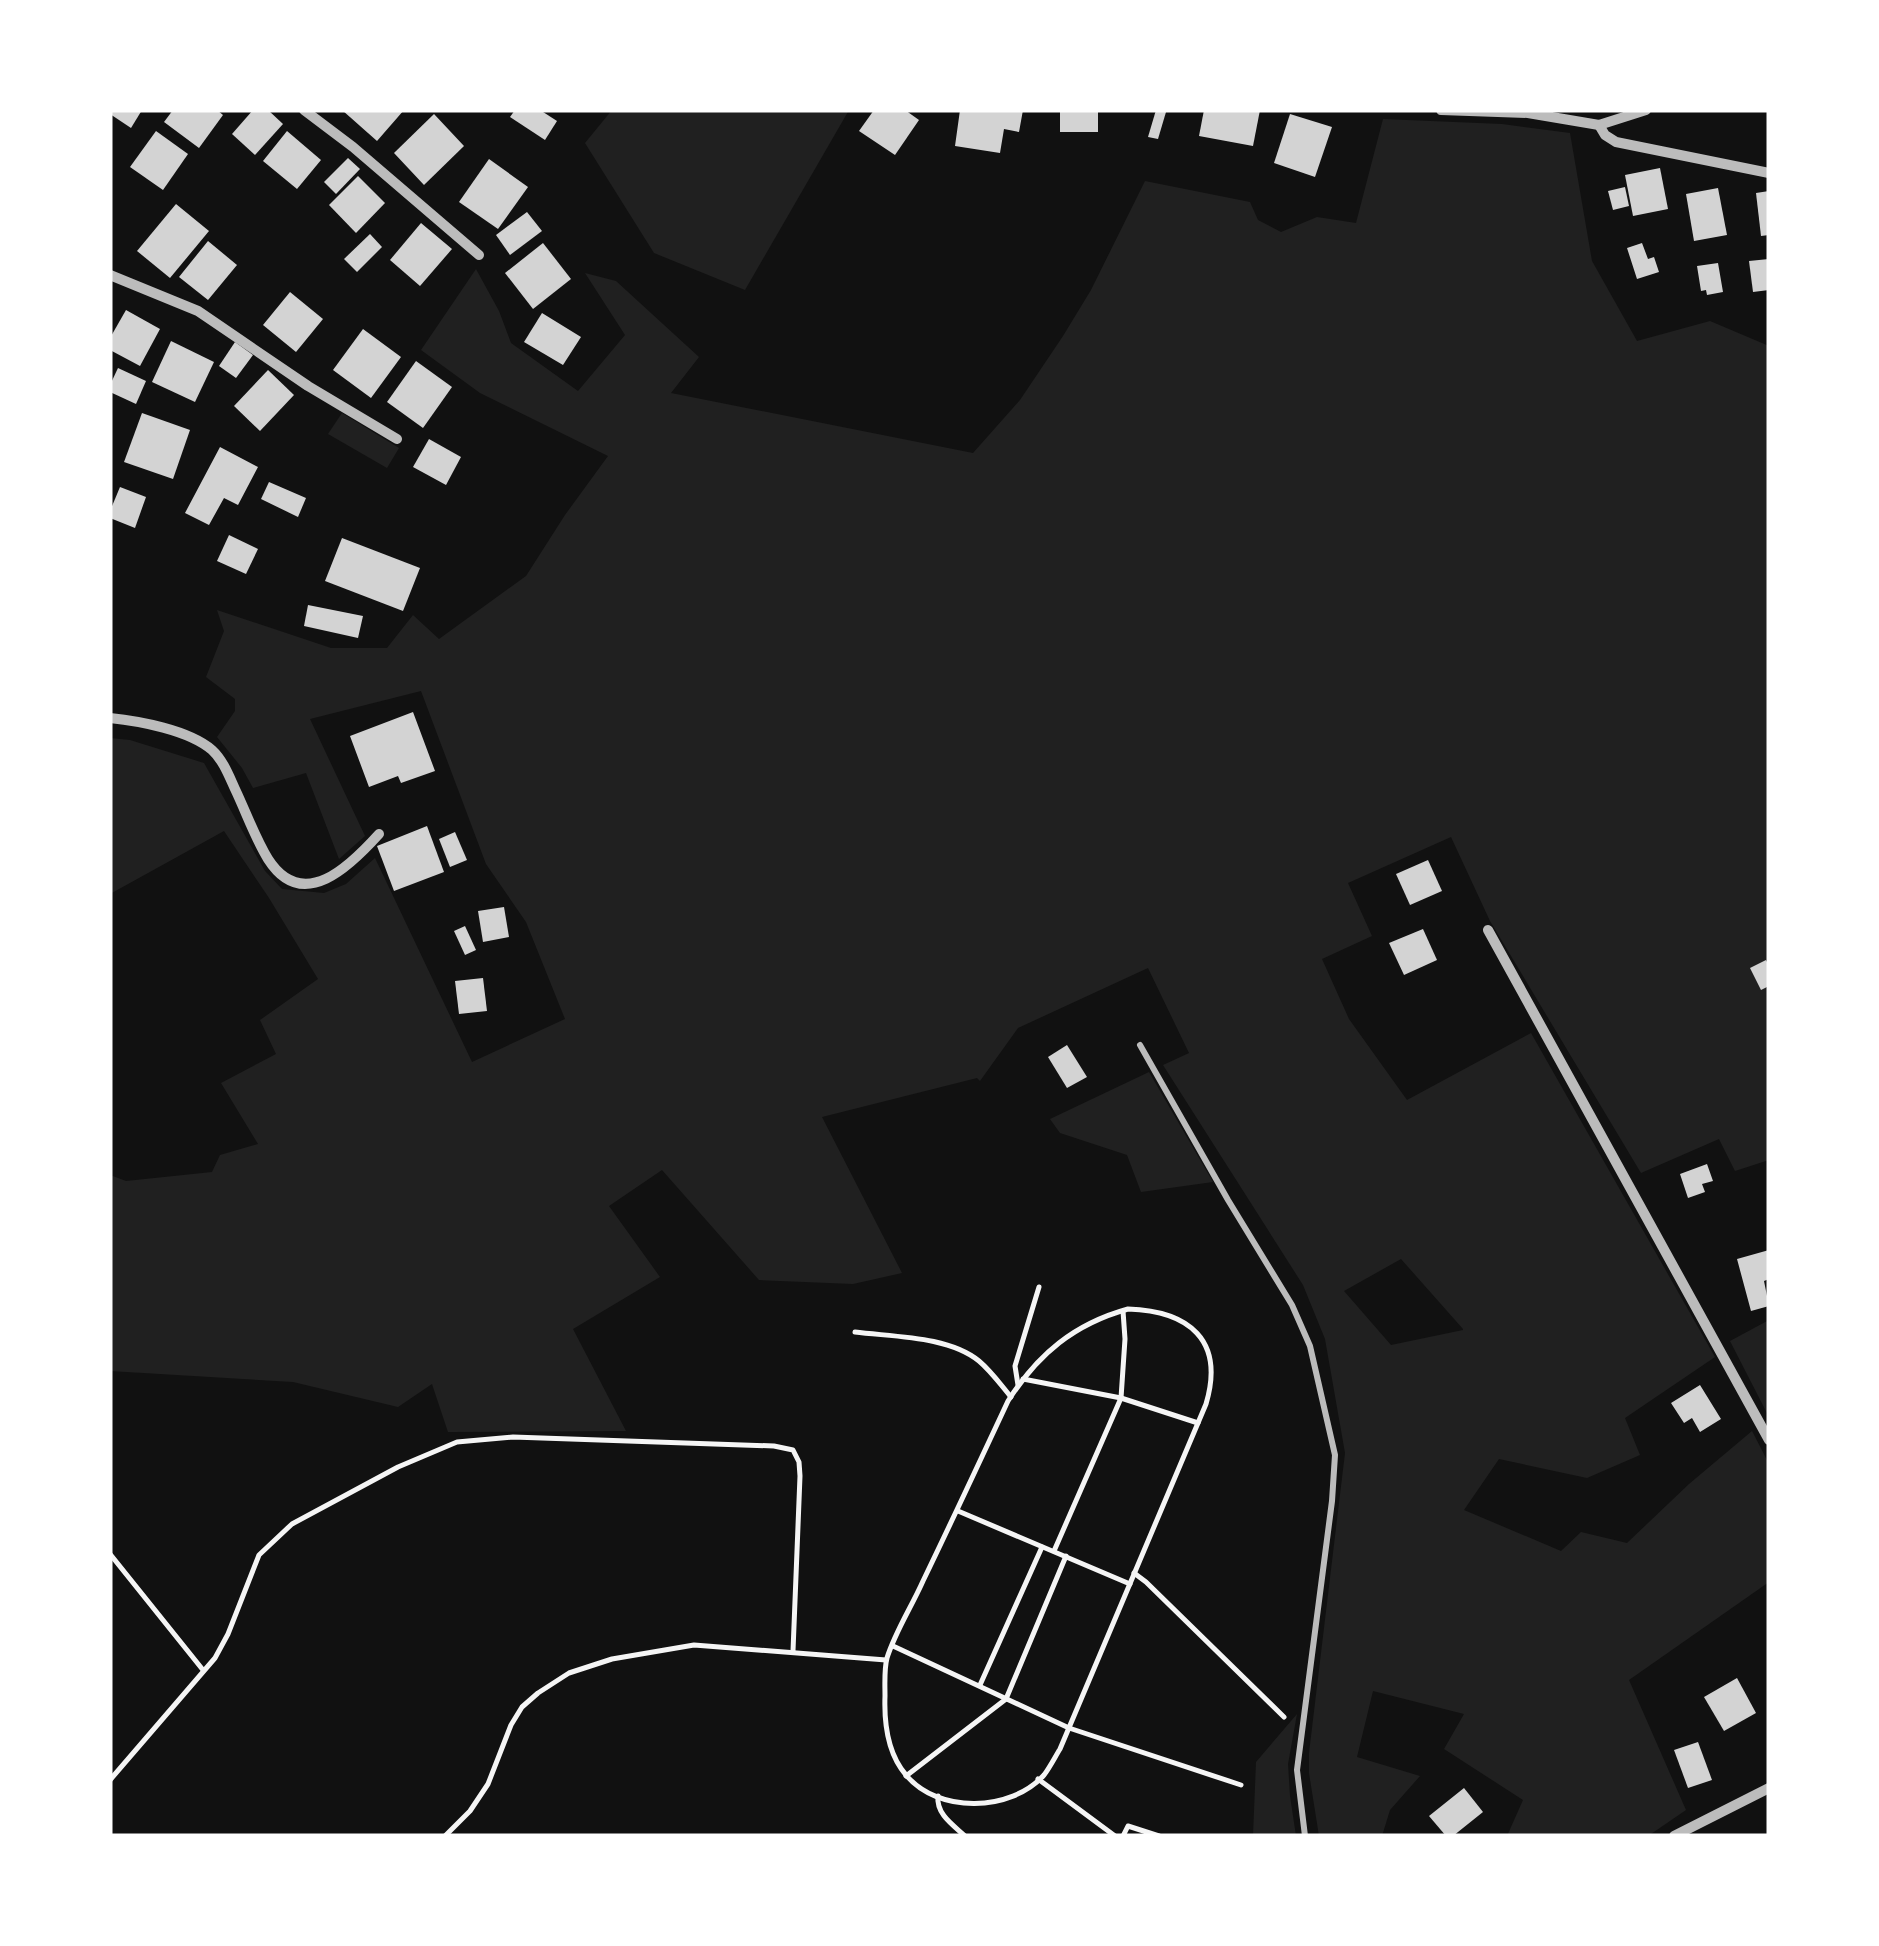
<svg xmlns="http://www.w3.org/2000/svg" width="1879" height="1946" viewBox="0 0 1879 1946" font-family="Lora,serif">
<rect width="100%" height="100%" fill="#111"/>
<g fill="#202020" fill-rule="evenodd">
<polygon points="612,110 849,110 745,290 654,253 585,143"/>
<path d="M1383,119L1502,124L1570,133L1592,261L1637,341L1710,321L1769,346V1160L1735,1171L1719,1139L1641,1173L1490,921L1451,837L1348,883L1372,936L1322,959L1349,1019L1407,1100L1531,1033L1715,1357L1625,1418L1640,1455L1587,1478L1499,1459L1464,1510L1561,1551L1581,1532L1627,1543L1689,1484L1752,1431L1769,1464V1582L1629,1680L1686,1810L1648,1836H1507L1523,1800L1444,1749L1464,1714L1373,1691L1357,1757L1420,1776L1390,1810L1382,1836H1319L1309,1773V1753L1345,1453L1325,1339L1303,1285L1163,1065L1189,1053L1148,968L1018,1028L980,1081L977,1078L822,1117L902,1273L853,1284L759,1280L662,1170L609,1206L660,1277L573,1329L626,1431L448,1432L432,1384L398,1407L293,1382L110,1371V1175L126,1181L212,1172L220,1155L258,1144L221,1083L276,1054L260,1020L318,979L269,898L224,831L110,894V738L130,740L204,763L265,871L282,889L324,893L346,884L375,858L472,1062L565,1019L526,922L486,864L421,691L310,719L365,836L339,859L306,773L253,788L242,768L217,737L235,711V699L206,677L224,631L217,610L331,648H387L413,615L439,639L526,576L565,515L608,456L480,393L421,350L476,269L499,311L511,343L578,391L625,335L585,273L616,281L699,357L671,393L973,453L1020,400L1063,336L1091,290L1145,181L1250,202L1258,220L1281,232L1317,217L1356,223ZM1401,1259L1463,1329V1330L1391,1345L1344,1291Z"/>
<polygon points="342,413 399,448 387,468 328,434"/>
<polygon points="1149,1072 1213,1182 1141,1192 1127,1155 1060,1133 1050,1119"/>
<polygon points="1769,1320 1769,1417 1730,1341"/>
<polygon points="1297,1714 1288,1764 1290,1796 1296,1836 1253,1836 1256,1762"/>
</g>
<g fill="#d3d3d3">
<polygon points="110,110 142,110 131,128 110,114"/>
<polygon points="173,110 217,110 223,115 199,148 164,122"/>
<polygon points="253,110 268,110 283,124 255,155 232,134"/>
<polygon points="342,110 404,110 377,141"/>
<polygon points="515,110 540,110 557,121 545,140 510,117"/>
<polygon points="874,110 905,110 919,120 895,155 859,131"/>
<polygon points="960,110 1023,110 1019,132 1004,129 1000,153 955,146"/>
<rect x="1060" y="110" width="38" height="22"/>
<polygon points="1156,110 1166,112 1158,139 1148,137"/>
<polygon points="1204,110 1260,110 1253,146 1199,136"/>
<polygon points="434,114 464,146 424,185 394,153"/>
<polygon points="1290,114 1332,127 1315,177 1274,163"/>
<polygon points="156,131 188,154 163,190 130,167"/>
<polygon points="287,131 321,160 297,189 263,161"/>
<polygon points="348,158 360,169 336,194 324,182"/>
<polygon points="489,159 528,187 498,229 459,202"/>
<polygon points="1660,168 1668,209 1633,216 1625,175"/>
<polygon points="358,176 385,203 356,233 329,205"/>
<polygon points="1625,187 1629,206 1613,210 1608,191"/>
<polygon points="1718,188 1727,235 1694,241 1686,194"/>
<polygon points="1769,191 1769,235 1761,236 1756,193"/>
<polygon points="176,204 209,231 170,278 137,251"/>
<polygon points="527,212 542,231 510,255 496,235"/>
<polygon points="421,223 452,249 420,286 390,260"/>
<polygon points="370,234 382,247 357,272 344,259"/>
<polygon points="208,241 237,265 208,300 179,277"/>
<polygon points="543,243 571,279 533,309 505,273"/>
<polygon points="1642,243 1648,259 1654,257 1659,272 1637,279 1627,248"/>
<polygon points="1769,259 1769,290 1753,292 1749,261"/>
<polygon points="1718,263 1723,292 1707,295 1706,290 1701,291 1697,266"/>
<polygon points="290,292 323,319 296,352 263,325"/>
<polygon points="126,310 160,329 140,366 110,350 110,338"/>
<polygon points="542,313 581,337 563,365 524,342"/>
<polygon points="363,329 401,357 371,398 333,370"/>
<polygon points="171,341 214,362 195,402 152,382"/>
<polygon points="235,342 253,355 236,378 219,366"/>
<polygon points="416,361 452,387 423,428 387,402"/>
<polygon points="118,368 146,381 136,404 110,392 110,385"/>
<polygon points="268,370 294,395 260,431 234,406"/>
<polygon points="142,413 190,430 173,479 124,462"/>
<polygon points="429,439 461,457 446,485 413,467"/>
<polygon points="220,447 258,467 238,505 224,498 209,525 185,513"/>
<polygon points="269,482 306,498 298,517 261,499"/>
<polygon points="120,487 146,497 135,528 110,518 110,511"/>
<polygon points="229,535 258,549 246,574 217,561"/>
<polygon points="342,538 420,568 403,611 325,581"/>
<polygon points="308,605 363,616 358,638 304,626"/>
<polygon points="413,712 435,771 401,783 398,776 369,787 350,736"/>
<polygon points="427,826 444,872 394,891 377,846"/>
<polygon points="455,832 467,860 450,867 439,839"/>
<polygon points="1428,860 1442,891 1410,905 1396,874"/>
<polygon points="504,907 509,937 483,942 478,911"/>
<polygon points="465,926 476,950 465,955 454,931"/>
<polygon points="1423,929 1437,960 1404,975 1389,943"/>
<polygon points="1766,960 1769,966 1769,986 1761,990 1750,968"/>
<polygon points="483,978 487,1011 459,1014 455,981"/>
<polygon points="1067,1045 1087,1077 1067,1088 1048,1057"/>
<polygon points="1707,1164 1713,1181 1702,1184 1705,1192 1688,1198 1680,1174"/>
<polygon points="1769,1250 1769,1279 1764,1281 1769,1306 1751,1311 1737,1259"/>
<polygon points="1700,1385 1721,1419 1700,1432 1692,1418 1684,1423 1671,1403"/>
<polygon points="1737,1678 1756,1713 1724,1731 1704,1697"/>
<polygon points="1698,1742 1712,1780 1688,1788 1674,1750"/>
<polygon points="1464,1788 1483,1812 1453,1836 1446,1836 1429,1816"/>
</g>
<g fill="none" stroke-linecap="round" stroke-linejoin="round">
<g stroke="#f5f5f5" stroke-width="5">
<path d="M1128,1309C1189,1311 1225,1340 1206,1404L1060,1749C1055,1757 1050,1767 1044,1775C1011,1812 938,1814 906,1775C887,1753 884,1723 885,1696C885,1684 884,1669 887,1658C895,1632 912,1606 923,1581C952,1521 980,1461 1008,1401C1038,1354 1074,1324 1128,1309Z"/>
<path d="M855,1332C894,1337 948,1336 979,1361C991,1371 1001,1385 1011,1397"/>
<polyline points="1023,1379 1121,1398 1198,1423"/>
<polyline points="1018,1385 1015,1366 1039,1287"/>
<polyline points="958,1511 1130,1584"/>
<polyline points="1054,1551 1121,1398 1125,1339 1123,1311"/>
<polyline points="110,1554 203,1670"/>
<polyline points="1134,1573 1146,1582 1284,1717"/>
<polyline points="893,1646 1069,1728 1241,1785"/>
<polyline points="980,1685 1042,1547"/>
<polyline points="906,1776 1006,1699 1066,1556"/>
<polyline points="1038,1779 1115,1836"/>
<polyline points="110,1780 215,1658 228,1634 259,1555 292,1524 398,1467 457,1442 513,1437 774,1446 793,1450 799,1462 800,1476 793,1651"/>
<path d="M938,1796C936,1814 953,1825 965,1836"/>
<polyline points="445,1836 470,1811 488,1784 511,1725 522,1707 538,1693 569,1673 612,1659 694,1645 886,1660"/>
<polyline points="1123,1836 1128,1826 1159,1836"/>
</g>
<polyline stroke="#bcbcbc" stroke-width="6" points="1140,1045 1228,1200 1292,1305 1310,1346 1335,1455 1332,1501 1297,1770 1305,1836"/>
<g stroke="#bcbcbc" stroke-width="10">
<polyline points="304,110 353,147 479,255"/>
<polyline points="1441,110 1528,113 1599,125 1646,110"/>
<polyline points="1599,125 1605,135 1616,142 1769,173"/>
<polyline points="110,275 198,311 308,386 397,439"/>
<path d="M110,718C139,721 189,730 212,750C223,760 229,776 235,789C246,812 255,838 268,859C303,914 351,865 379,834"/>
<polyline points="1488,930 1769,1440"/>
<polyline points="1674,1836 1769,1788"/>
</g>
</g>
<rect width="1879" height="1946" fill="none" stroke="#ffffff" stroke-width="225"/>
</svg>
